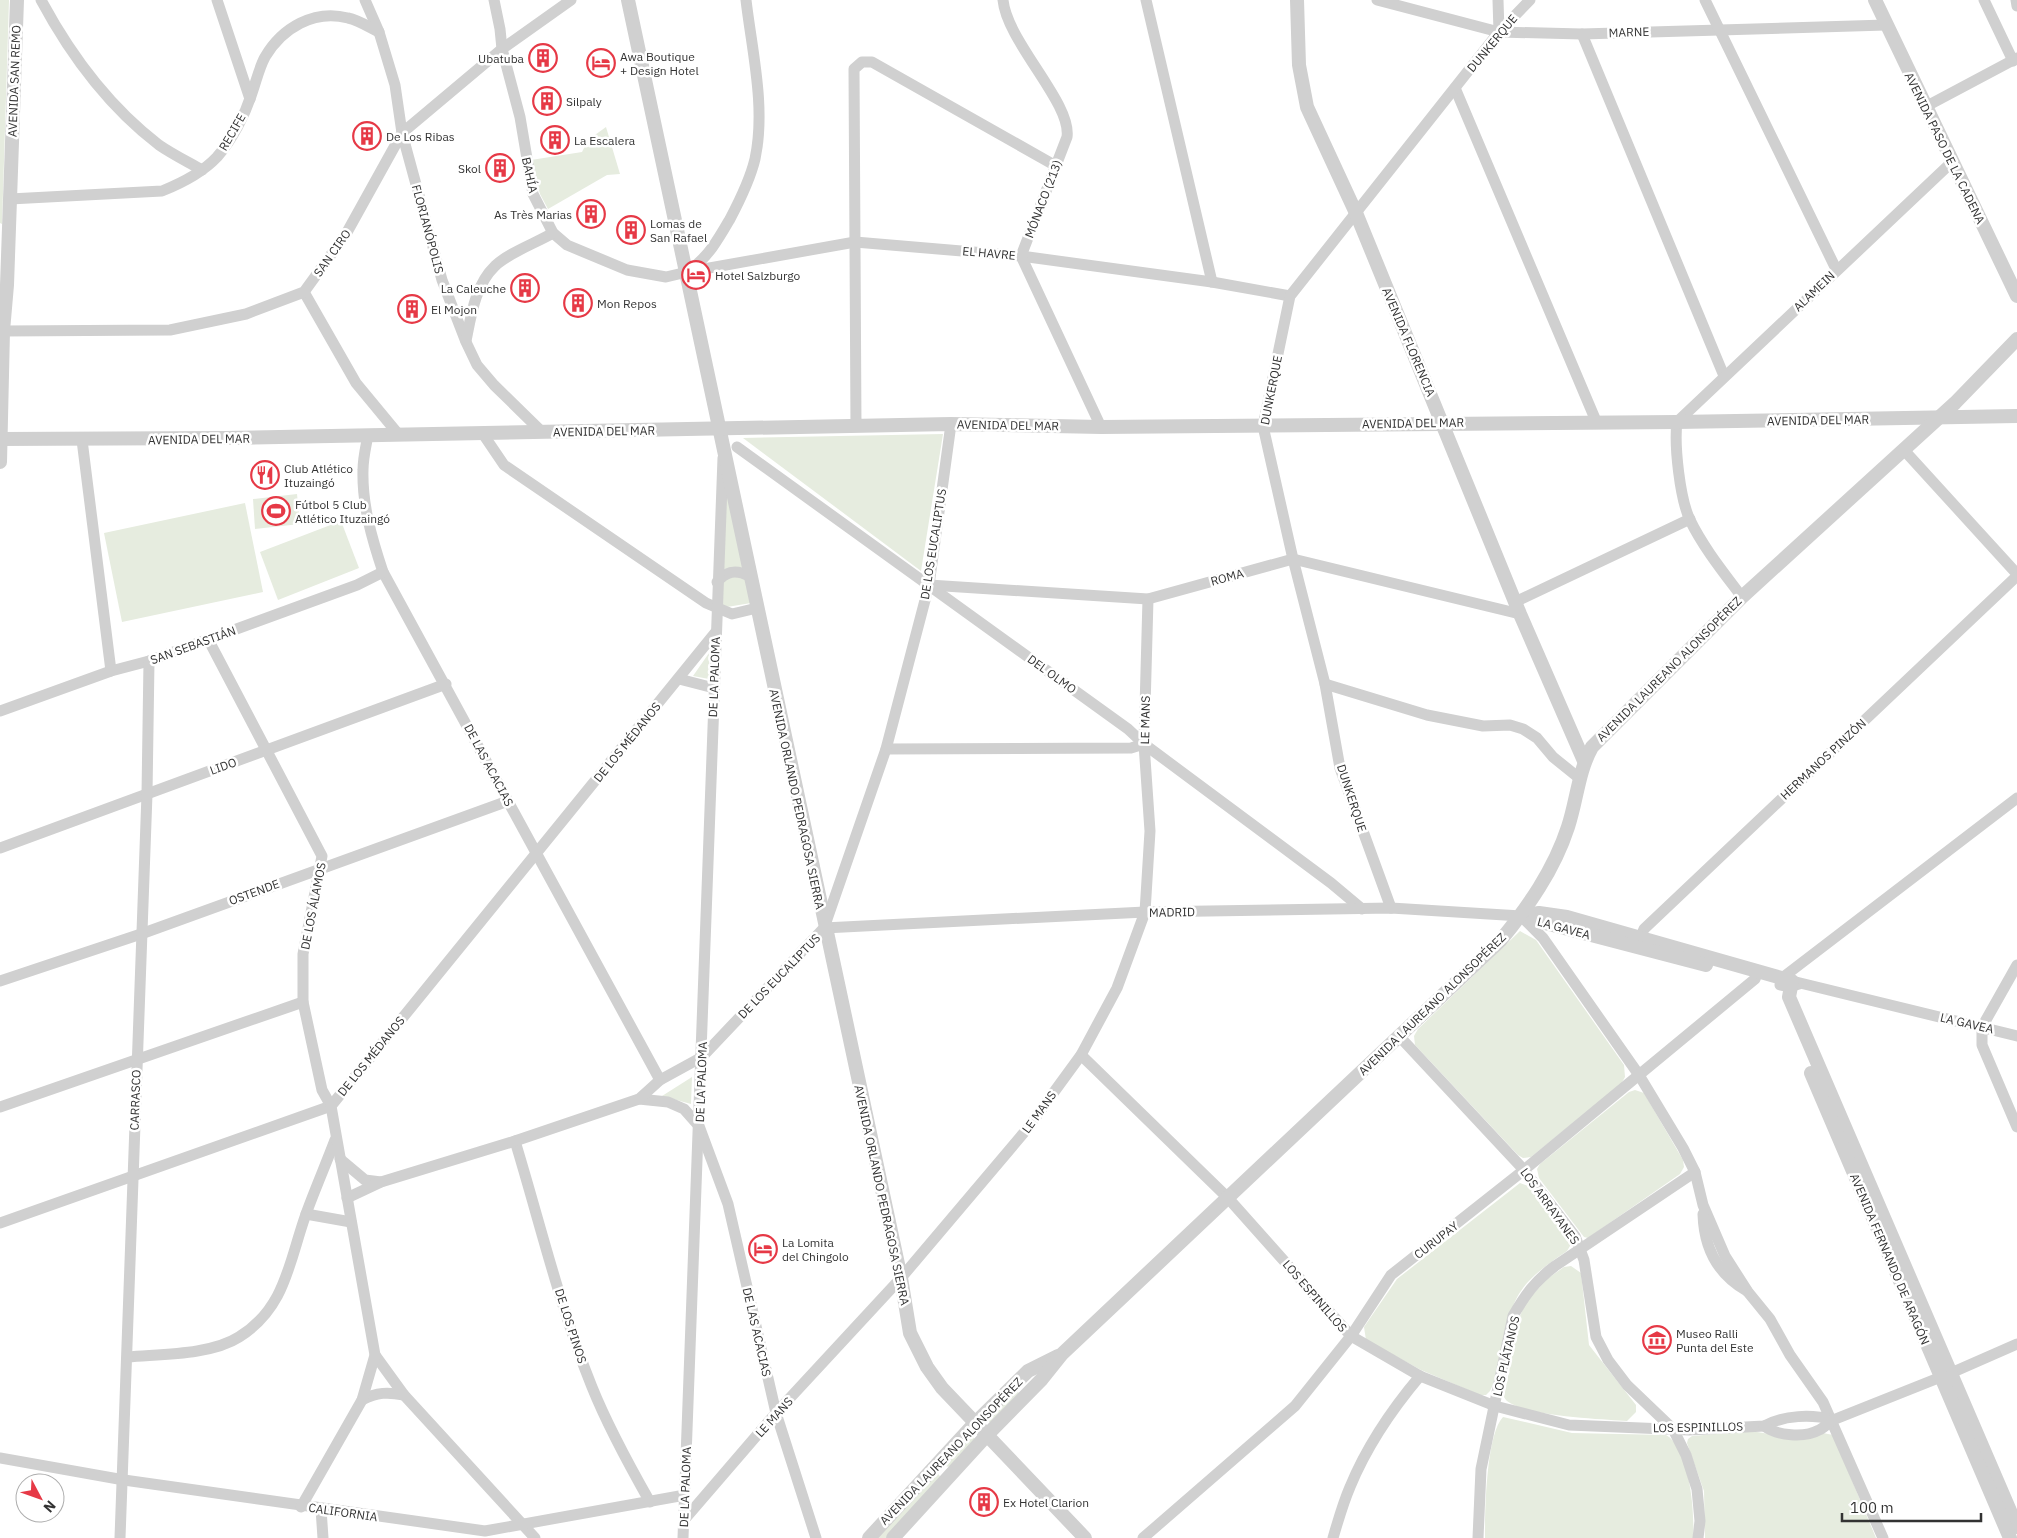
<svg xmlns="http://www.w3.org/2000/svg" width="2017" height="1538" viewBox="0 0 2017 1538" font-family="'IBM Plex Sans',sans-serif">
<rect width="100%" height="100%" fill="#fff"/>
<g fill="#e6ecdf">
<polygon points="0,0 9,0 2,224 0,223"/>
<polygon points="606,127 620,174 607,175 548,209 540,194 531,160 582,152 588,140"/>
<polygon points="943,434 921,571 743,438"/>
<polygon points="726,486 751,603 721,608"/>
<polygon points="297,494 300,524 255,529 253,499"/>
<polygon points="245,503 263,592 122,622 104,533"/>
<polygon points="341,521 359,568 278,600 260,552"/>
<polygon points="709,653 709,679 693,676"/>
<polygon points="1520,931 1536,940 1624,1065 1625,1077 1621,1084 1531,1157 1523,1158 1518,1155 1415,1045 1414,1036 1418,1029"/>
<polygon points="692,1077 691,1104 662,1096"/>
<polygon points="1635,1090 1644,1093 1683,1160 1684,1167 1680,1174 1588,1238 1584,1237 1539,1178 1537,1169 1540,1164 1629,1092"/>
<path d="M1520,1183L1531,1187L1569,1236L1570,1246L1567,1251C1515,1286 1514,1295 1500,1354C1498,1366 1496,1380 1490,1391L1486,1395H1480L1421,1370L1366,1340L1364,1327L1397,1279Z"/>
<path d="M1571,1266L1581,1273L1589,1345L1636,1405V1412L1627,1421C1605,1419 1512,1416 1504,1397L1520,1316L1526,1302L1547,1279L1564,1267Z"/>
<polygon points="1015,1389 1021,1395 992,1424 986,1419"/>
<path d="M1503,1417L1572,1433L1666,1435C1690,1448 1695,1514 1693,1538H1485C1485,1511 1486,1435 1503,1417Z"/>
<polygon points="1751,1431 1793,1438 1823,1433 1833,1435 1876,1538 1705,1538 1704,1491 1687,1443 1688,1439 1692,1436"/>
<polygon points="973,1435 975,1440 950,1467 945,1466 944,1464"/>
<polygon points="936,1472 940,1476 940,1478 886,1538 875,1538"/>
</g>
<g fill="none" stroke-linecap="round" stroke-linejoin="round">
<g stroke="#d0d0d0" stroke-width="11">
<path d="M41,0C71,56 108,106 159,145C172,154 188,162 202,170"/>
<polyline points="217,0 250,99"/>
<polyline points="365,0 379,32 395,85 402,133 442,280 466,342 477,365 494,385 542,432"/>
<polyline points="494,0 500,29 502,49 520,117 533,194 553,233 567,245 627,270 666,277 687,272 855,242 1021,256 1212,282 1290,296"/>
<path d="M1003,0C1007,42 1072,103 1067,137L1021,256L1101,427"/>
<polyline points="1146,0 1212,282"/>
<polyline points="1377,0 1499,32 1582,34 1886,25"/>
<polyline points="1498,0 1499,32"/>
<polyline points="1705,0 1836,269"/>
<polyline points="1984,0 2013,61"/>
<polyline points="2016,0 2017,6"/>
<polyline points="1582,34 1724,376"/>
<polyline points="1455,88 1596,421"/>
<polyline points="1925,107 2017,58"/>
<path d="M10,199L162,191C182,183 202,173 217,157C232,140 245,115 252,93C256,82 259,68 265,57C282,28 314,9 348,18C358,20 369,27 379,32"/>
<path d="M691,269C709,256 719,238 730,219C740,200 750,180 755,159C766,108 752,51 746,0"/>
<polyline points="304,292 356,383 399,435"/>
<polyline points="3,331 170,330 246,314 304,292 346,234 402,133 502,49 571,0"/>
<path d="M466,341C471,316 475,285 495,266C508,253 536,243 553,233"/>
<polyline points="856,426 854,69 862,62 872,62 1056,166"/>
<polyline points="483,434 504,465 706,603 732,614 757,608"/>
<path d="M368,435C366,446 363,458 363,470C362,505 372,539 383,572L660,1080"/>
<polyline points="82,440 111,671"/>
<polyline points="737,447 1128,729 1144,744 1331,883 1362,909"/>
<polyline points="1903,449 2017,574"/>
<path d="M717,582C726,571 736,569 749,576"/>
<polyline points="929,585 1148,599 1293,559 1520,614"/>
<path d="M1742,597C1724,573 1703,547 1690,520C1680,499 1674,446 1677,422L1952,162"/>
<polyline points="1515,602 1690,519"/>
<polyline points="679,679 714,688"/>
<polyline points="1325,684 1427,715 1483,726 1510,725 1523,729 1537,738 1553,757 1579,778"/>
<polyline points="0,711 111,671 149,661 357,585 383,572"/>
<polyline points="886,749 1131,748 1144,744"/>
<polyline points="0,848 446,684"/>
<polyline points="1391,908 1340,768 1325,684 1293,559 1263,426 1290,296 1499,32 1530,0"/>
<polyline points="824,928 1145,912 1391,908 1521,916 1543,938 1639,1075 1683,1148 1695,1172 1703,1205 1725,1256 1748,1292 1770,1319 1790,1355 1823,1402 1883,1538"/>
<polyline points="1638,944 1644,929 2017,576"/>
<polyline points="2017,965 1982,1027 1982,1045 2017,1127"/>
<polyline points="0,981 141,934 508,801"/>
<polyline points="1792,981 2017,1036"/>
<polyline points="1799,984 1789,987 1780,985 1782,978 2017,798"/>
<polyline points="1399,1036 1524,1170 1575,1236 1584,1260 1596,1337 1608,1360 1627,1385 1673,1429 1686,1455 1697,1489 1700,1521 1698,1538"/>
<path d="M1081,1055L1228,1198L1351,1336L1420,1376L1495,1406L1569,1425L1689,1430L1764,1426C1784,1415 1812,1414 1833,1420"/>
<polyline points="639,1099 668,1102 684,1109 699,1126 728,1204 776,1413 816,1538"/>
<polyline points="0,1107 303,1002"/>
<path d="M515,1141C540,1223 560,1308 592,1387C608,1427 629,1465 650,1502"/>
<polyline points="340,1159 365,1180 381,1182"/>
<polyline points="347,1198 381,1182 515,1141 639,1099 660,1080 702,1057 824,928 886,749 929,585 951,424"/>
<polyline points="306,1214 351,1222"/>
<path d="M1703,1214C1704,1248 1717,1274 1747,1291"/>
<polyline points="0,1223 331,1106 322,1090 303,1002 303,954 322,856 208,639"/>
<polyline points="375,1355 404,1395 535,1538"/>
<path d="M128,1357C161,1354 211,1355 239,1337C286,1308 289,1261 306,1214C315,1189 326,1164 335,1140"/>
<path d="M362,1400C377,1392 388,1392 404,1395"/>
<path d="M1764,1426C1777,1436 1805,1438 1819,1430C1824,1428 1828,1423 1833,1420L1951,1373L2017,1344"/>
<polyline points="0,1458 124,1480 485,1531 685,1495"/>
<polyline points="301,1507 362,1400 375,1355 331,1106 715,633"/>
<polyline points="321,1509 323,1538"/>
<polyline points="684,1520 776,1413 901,1278 1027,1129 1081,1055 1117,988 1145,912 1150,831 1144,744 1148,599"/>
<polyline points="120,1538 147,794 149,661"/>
<polyline points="683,1538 723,458"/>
<polyline points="1143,1538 1295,1406 1351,1336 1391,1275 1524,1170 1755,979 1758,971"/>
<path d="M1333,1538C1338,1521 1343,1503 1350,1487C1366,1448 1393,1408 1420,1376"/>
<path d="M1478,1538L1481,1469L1513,1316C1525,1295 1535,1281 1555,1266L1695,1172"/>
</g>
<g stroke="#d0d0d0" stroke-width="14">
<path d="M628,0C721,426 807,852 901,1278L910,1333L927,1367L942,1388L1085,1538"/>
<polyline points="1297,0 1299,65 1307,107 1356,213 1520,614 1584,761"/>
<polyline points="1875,0 2017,296"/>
<polyline points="0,439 225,438 951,424 1101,427 1677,422 2017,416"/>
<polyline points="0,462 3,331 7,285 17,0"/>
<polyline points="1521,916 1539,913 1567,917 1792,981 1789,997 2017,1527"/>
<polyline points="1526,918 1706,965"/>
<polyline points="1811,1073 2010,1538"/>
<polyline points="869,1538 975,1423 1028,1371 1058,1356"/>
<path d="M893,1538L987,1435L1042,1379L1062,1354L1500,941C1528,907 1554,870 1568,827C1577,800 1578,772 1592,747L1742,597L1955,403L2017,339"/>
</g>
</g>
<defs>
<symbol id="building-ring" viewBox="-11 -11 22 22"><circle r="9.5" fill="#fff" stroke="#e63946" stroke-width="1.5"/><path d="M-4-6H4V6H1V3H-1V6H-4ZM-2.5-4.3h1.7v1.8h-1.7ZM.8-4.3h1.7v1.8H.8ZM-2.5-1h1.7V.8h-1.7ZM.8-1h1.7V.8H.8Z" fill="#e63946"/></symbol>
<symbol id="hotel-ring" viewBox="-11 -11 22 22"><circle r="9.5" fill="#fff" stroke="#e63946" stroke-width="1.5"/><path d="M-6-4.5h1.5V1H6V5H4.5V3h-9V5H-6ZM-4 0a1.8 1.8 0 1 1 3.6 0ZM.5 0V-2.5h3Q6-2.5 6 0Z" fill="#e63946"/></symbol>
<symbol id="restaurant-ring" viewBox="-11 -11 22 22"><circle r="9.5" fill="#fff" stroke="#e63946" stroke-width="1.5"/><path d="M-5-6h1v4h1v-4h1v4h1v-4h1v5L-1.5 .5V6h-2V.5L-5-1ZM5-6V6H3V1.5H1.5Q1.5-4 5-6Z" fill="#e63946"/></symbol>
<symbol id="stadium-ring" viewBox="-11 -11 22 22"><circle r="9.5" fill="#fff" stroke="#e63946" stroke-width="1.5"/><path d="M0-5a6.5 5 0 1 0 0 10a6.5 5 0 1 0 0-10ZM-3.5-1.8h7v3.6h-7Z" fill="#e63946"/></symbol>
<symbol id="museum-ring" viewBox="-11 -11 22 22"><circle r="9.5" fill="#fff" stroke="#e63946" stroke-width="1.5"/><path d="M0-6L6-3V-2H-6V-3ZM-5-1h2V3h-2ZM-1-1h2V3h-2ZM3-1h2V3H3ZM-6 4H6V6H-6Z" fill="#e63946"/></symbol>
</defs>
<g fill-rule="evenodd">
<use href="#building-ring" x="527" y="42" width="32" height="32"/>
<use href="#hotel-ring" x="585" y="47" width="32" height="32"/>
<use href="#building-ring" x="531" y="85" width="32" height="32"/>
<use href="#building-ring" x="351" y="120" width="32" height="32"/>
<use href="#building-ring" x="539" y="124" width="32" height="32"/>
<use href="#building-ring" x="484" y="152" width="32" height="32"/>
<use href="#building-ring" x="575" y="198" width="32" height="32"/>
<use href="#building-ring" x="615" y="214" width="32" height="32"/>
<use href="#hotel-ring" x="680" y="259" width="32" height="32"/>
<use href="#building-ring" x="509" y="272" width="32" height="32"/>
<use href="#building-ring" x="562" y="287" width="32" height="32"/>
<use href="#building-ring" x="396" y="293" width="32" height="32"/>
<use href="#restaurant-ring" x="249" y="459" width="32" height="32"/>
<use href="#stadium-ring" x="260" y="495" width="32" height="32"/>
<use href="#hotel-ring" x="747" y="1233" width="32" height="32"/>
<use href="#museum-ring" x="1641" y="1324" width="32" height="32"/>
<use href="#building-ring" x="968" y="1486" width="32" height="32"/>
</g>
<g text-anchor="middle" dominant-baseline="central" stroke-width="5" stroke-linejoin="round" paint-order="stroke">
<g font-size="12" fill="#333" stroke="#fff">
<text transform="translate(1629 32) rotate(-2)">MARNE</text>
<text transform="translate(1492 43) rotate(-50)">DUNKERQUE</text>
<text transform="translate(14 81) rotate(-88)">AVENIDA SAN REMO</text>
<text transform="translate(232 132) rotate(-60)">RECIFE</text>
<text transform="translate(1945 148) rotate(64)">AVENIDA PASO DE LA CADENA</text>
<text transform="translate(530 175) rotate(78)">BAHÍA</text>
<text transform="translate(1043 199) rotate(-69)">MÓNACO (213)</text>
<text transform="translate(428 229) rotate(75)">FLORIANÓPOLIS</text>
<text transform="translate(332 253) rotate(-55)">SAN CIRO</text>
<text transform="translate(989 253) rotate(5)">EL HAVRE</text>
<text transform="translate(1814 291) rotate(-44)">ALAMEIN</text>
<text transform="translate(1409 342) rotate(67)">AVENIDA FLORENCIA</text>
<text transform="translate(1271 390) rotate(-79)">DUNKERQUE</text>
<text transform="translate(1818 420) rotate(-1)">AVENIDA DEL MAR</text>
<text transform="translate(1413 423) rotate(-1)">AVENIDA DEL MAR</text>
<text transform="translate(1008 425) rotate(1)">AVENIDA DEL MAR</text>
<text transform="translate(604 431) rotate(-1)">AVENIDA DEL MAR</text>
<text transform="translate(199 439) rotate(-1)">AVENIDA DEL MAR</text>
<text transform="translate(933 544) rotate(-81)">DE LOS EUCALIPTUS</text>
<text transform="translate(1227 577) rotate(-15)">ROMA</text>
<text transform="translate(193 645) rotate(-20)">SAN SEBASTIÁN</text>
<text transform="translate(1669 669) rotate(-45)">AVENIDA LAUREANO ALONSOPÉREZ</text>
<text transform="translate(1052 674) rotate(36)">DEL OLMO</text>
<text transform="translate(714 677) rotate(-88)">DE LA PALOMA</text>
<text transform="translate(1145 720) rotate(-89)">LE MANS</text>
<text transform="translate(627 742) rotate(-51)">DE LOS MÉDANOS</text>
<text transform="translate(1823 759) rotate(-43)">HERMANOS PINZÓN</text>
<text transform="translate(489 765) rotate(62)">DE LAS ACACIAS</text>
<text transform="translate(223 766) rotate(-20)">LIDO</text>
<text transform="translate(1352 798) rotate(72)">DUNKERQUE</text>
<text transform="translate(797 799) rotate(78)">AVENIDA ORLANDO PEDRAGOSA SIERRA</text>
<text transform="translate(254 892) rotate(-20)">OSTENDE</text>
<text transform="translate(313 906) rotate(-79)">DE LOS ÁLAMOS</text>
<text transform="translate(1172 912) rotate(-1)">MADRID</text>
<text transform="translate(1564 928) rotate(15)">LA GAVEA</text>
<text transform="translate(779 976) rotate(-46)">DE LOS EUCALIPTUS</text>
<text transform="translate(1432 1004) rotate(-44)">AVENIDA LAUREANO ALONSOPÉREZ</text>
<text transform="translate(1967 1023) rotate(13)">LA GAVEA</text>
<text transform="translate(371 1056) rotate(-51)">DE LOS MÉDANOS</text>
<text transform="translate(701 1082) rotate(-88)">DE LA PALOMA</text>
<text transform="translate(135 1100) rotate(-88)">CARRASCO</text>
<text transform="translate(1039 1112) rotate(-54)">LE MANS</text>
<text transform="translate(882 1195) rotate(78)">AVENIDA ORLANDO PEDRAGOSA SIERRA</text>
<text transform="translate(1550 1206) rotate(54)">LOS ARRAYANES</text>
<text transform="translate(1436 1240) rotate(-38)">CURUPAY</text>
<text transform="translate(1890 1259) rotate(67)">AVENIDA FERNANDO DE ARAGÓN</text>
<text transform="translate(1315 1296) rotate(49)">LOS ESPINILLOS</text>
<text transform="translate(571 1326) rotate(72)">DE LOS PINOS</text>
<text transform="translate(757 1332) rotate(77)">DE LAS ACACIAS</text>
<text transform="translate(1506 1356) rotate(-77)">LOS PLÁTANOS</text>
<text transform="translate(774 1417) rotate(-48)">LE MANS</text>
<text transform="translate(1698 1427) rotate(-1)">LOS ESPINILLOS</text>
<text transform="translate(951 1451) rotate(-46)">AVENIDA LAUREANO ALONSOPÉREZ</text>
<text transform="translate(685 1487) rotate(-88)">DE LA PALOMA</text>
<text transform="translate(343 1512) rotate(8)">CALIFORNIA</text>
</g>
<g font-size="12" fill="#333" stroke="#fff" text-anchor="start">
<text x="620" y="56">Awa Boutique<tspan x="620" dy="14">+ Design Hotel</tspan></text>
<text x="524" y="58" text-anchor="end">Ubatuba</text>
<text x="566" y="101">Silpaly</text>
<text x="386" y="136">De Los Ribas</text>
<text x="574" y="140">La Escalera</text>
<text x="481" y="168" text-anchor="end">Skol</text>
<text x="572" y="214" text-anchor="end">As Très Marias</text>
<text x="650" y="223">Lomas de<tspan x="650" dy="14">San Rafael</tspan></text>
<text x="715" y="275">Hotel Salzburgo</text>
<text x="506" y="288" text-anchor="end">La Caleuche</text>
<text x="597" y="303">Mon Repos</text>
<text x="431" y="309">El Mojon</text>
<text x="284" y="468">Club Atlético<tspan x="284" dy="14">Ituzaingó</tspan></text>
<text x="295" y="504">Fútbol 5 Club<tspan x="295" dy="14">Atlético Ituzaingó</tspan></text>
<text x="782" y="1242">La Lomita<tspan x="782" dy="14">del Chingolo</tspan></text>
<text x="1676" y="1333">Museo Ralli<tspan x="1676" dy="14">Punta del Este</tspan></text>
<text x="1003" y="1502">Ex Hotel Clarion</text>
</g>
</g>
<g transform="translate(40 1498) rotate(131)"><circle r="24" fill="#ffffff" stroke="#adadad"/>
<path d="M0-4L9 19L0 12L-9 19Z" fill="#e63946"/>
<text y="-8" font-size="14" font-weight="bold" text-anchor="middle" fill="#333333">N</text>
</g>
<path d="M1842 1513v8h139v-8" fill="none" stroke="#333333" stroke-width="2.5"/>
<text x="1850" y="1513" font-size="15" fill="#333333" stroke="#ffffff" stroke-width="4" paint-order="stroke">100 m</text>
</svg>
